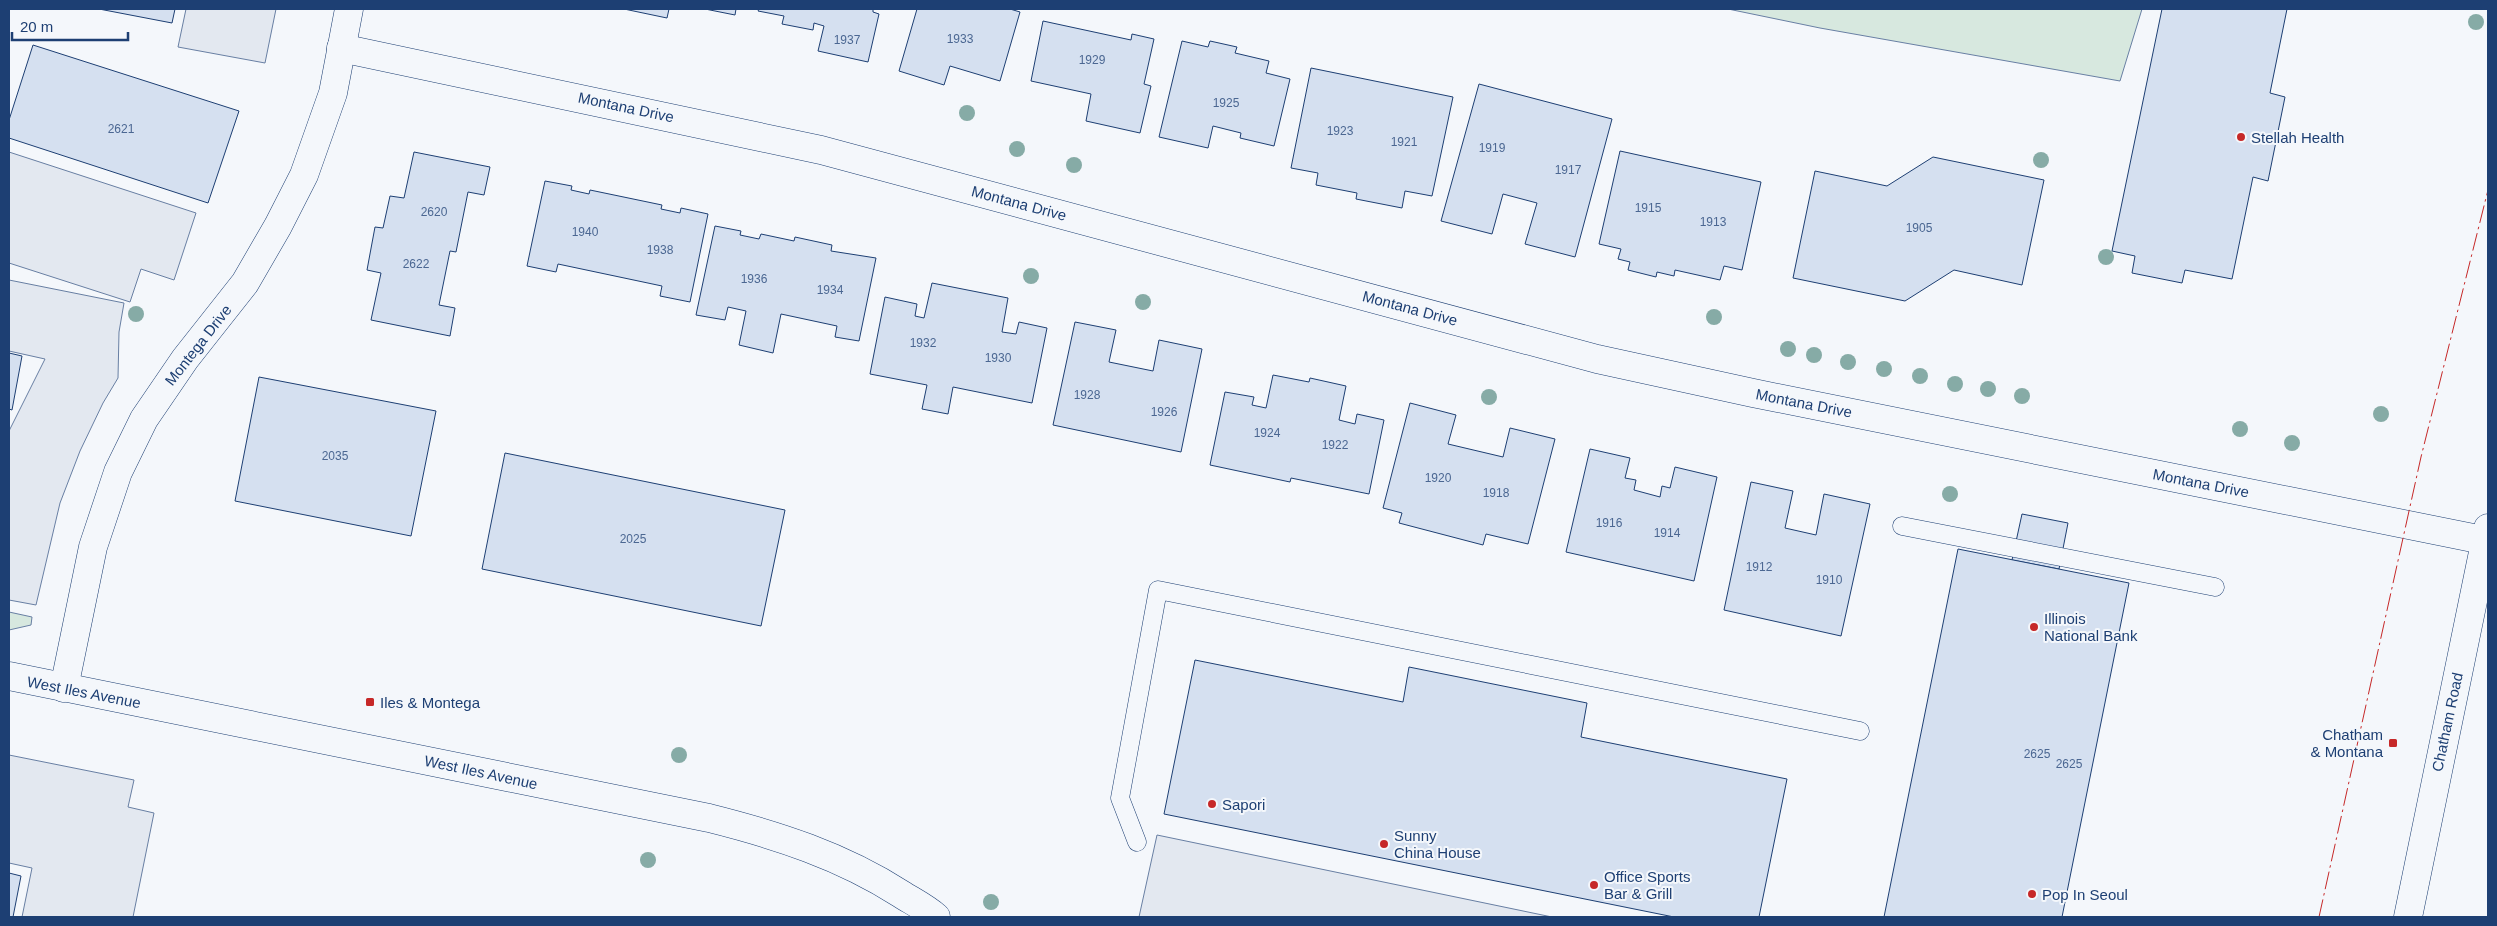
<svg xmlns="http://www.w3.org/2000/svg" width="2497" height="926" viewBox="0 0 2497 926" font-family="Helvetica,sans-serif">
<rect width="100%" height="100%" fill="#f4f7fb"/>
<g fill="#d7e8df" stroke="#687fa3">
<polygon points="1728,9 2142,9 2120,81 1820,28"/>
<polygon points="9,612 32,617 31,625 9,630"/>
</g>
<g fill="#e3e8f0" stroke="#687fa3">
<polygon points="186,9 276,9 265,63 178,47"/>
<polygon points="9,152 196,213 174,280 141,269 130,302 9,263"/>
<polygon points="9,280 124,303 119,332 118,378 103,403 80,451 60,503 36,605 9,600 9,431 45,359 9,351"/>
<polygon points="9,755 134,780 128,807 154,813 133,917 22,917 32,868 9,863"/>
<polygon points="1157,835 1552,917 1139,917"/>
</g>
<g fill="#d5e0f0" stroke="#1d3f73">
<polygon points="99,9 175,9 172,23"/>
<polygon points="624,9 669,9 667,18"/>
<polygon points="705,9 736,9 735,15"/>
<polygon points="759,9 873,9 873,12 879,14 868,62 818,51 824,26 814,23 813,30 782,24 784,16 758,11"/>
<polygon points="917,9 1010,9 1020,12 1000,81 950,66 944,85 899,71"/>
<polygon points="2162,9 2287,9 2270,93 2285,97 2268,181 2253,177 2232,279 2185,270 2182,283 2132,273 2135,256 2112,251"/>
<polygon points="1043,21 1131,40 1132,34 1154,39 1144,84 1151,86 1140,133 1086,121 1091,94 1031,81"/>
<polygon points="1182,41 1208,47 1210,41 1237,47 1235,53 1269,61 1266,73 1290,79 1274,146 1240,138 1241,133 1213,126 1208,148 1159,137"/>
<polygon points="33,45 239,111 208,203 9,138 9,120"/>
<polygon points="1311,68 1453,97 1432,196 1405,191 1402,208 1356,199 1357,193 1316,185 1318,173 1291,168"/>
<polygon points="1479,84 1612,119 1575,257 1525,244 1537,203 1503,194 1492,234 1441,221"/>
<polygon points="1620,151 1761,182 1742,270 1724,266 1720,280 1675,270 1674,276 1657,272 1656,277 1628,270 1630,262 1618,259 1621,249 1599,244"/>
<polygon points="414,152 490,167 484,195 468,192 456,252 450,251 439,305 455,308 450,336 371,320 381,273 367,270 375,227 383,228 390,196 404,198"/>
<polygon points="1933,157 2044,180 2022,285 1954,270 1905,301 1793,278 1815,171 1887,186"/>
<polygon points="545,181 572,186 571,190 589,194 590,190 662,205 661,209 680,213 681,208 708,214 690,302 660,296 662,286 558,264 556,272 527,266"/>
<polygon points="715,226 741,231 740,235 759,239 761,234 794,241 795,237 832,245 831,251 876,258 859,341 835,337 837,326 781,314 773,353 739,345 746,311 728,307 725,320 696,315"/>
<polygon points="932,283 1008,298 1002,332 1016,334 1019,322 1047,328 1032,403 953,387 948,414 922,409 927,385 870,374 885,297 917,304 915,316 924,318"/>
<polygon points="1075,322 1116,330 1109,362 1153,371 1159,340 1202,349 1181,452 1053,425"/>
<polygon points="9,353 22,356 12,410 9,409"/>
<polygon points="1273,375 1309,382 1310,378 1346,386 1339,420 1355,424 1357,414 1384,420 1369,494 1291,478 1290,482 1210,465 1225,392 1254,397 1252,405 1266,408"/>
<polygon points="259,377 436,411 411,536 235,501"/>
<polygon points="1410,403 1456,415 1448,444 1503,457 1510,428 1555,439 1528,544 1486,534 1483,545 1399,523 1402,513 1383,508"/>
<polygon points="1590,449 1630,458 1625,478 1636,480 1634,490 1660,497 1662,486 1670,488 1675,467 1717,477 1694,581 1566,552"/>
<polygon points="505,453 785,510 761,626 482,569"/>
<polygon points="1751,482 1793,491 1785,528 1816,535 1824,494 1870,504 1841,636 1724,610"/>
<polygon points="2022,514 2068,523 2059,569 2012,560"/>
<polygon points="1958,549 2129,583 2062,917 1884,917"/>
<polygon points="1195,660 1403,702 1409,667 1587,703 1581,737 1787,779 1759,917 1674,917 1164,814"/>
<polygon points="9,873 21,876 13,917 9,917"/>
</g>
<g fill="none" stroke-linecap="round" stroke-linejoin="round">
<defs>
<g id="lane">
<polyline points="1902,526 2215,587"/>
<polyline points="1137,842 1120,798 1158,590 1860,731"/>
</g>
<g id="street">
<polyline points="341,48 821,150 1597,359 1753,393 2488,541"/>
<polyline points="64,688 93,547 118,472 144,419 185,359 245,283 278,226 304,175 333,93 349,9"/>
</g>
<g id="secondary">
<path d="M9,676L709,818C777,835 842,856 901,894C912,901 926,908 936,917"/>
<polyline points="2408,917 2488,528"/>
</g>
</defs>
<use href="#lane" stroke="#1d3f73" stroke-width="19"/>
<use href="#street" stroke="#1d3f73" stroke-width="29"/>
<use href="#secondary" stroke="#1d3f73" stroke-width="29"/>
<use href="#lane" stroke="#f4f7fb" stroke-width="18"/>
<use href="#street" stroke="#f4f7fb" stroke-width="28"/>
<use href="#secondary" stroke="#f4f7fb" stroke-width="28"/>
<polyline stroke="#c62828" stroke-width="1" stroke-dasharray="18 4 2.5 4" stroke-linecap="butt" points="2319,917 2421,457 2488,190"/>
</g>
<g fill="#86aba6">
<circle cx="2476" cy="22" r="8"/>
<circle cx="967" cy="113" r="8"/>
<circle cx="1017" cy="149" r="8"/>
<circle cx="2041" cy="160" r="8"/>
<circle cx="1074" cy="165" r="8"/>
<circle cx="2106" cy="257" r="8"/>
<circle cx="1031" cy="276" r="8"/>
<circle cx="1143" cy="302" r="8"/>
<circle cx="136" cy="314" r="8"/>
<circle cx="1714" cy="317" r="8"/>
<circle cx="1788" cy="349" r="8"/>
<circle cx="1814" cy="355" r="8"/>
<circle cx="1848" cy="362" r="8"/>
<circle cx="1884" cy="369" r="8"/>
<circle cx="1920" cy="376" r="8"/>
<circle cx="1955" cy="384" r="8"/>
<circle cx="1988" cy="389" r="8"/>
<circle cx="2022" cy="396" r="8"/>
<circle cx="1489" cy="397" r="8"/>
<circle cx="2381" cy="414" r="8"/>
<circle cx="2240" cy="429" r="8"/>
<circle cx="2292" cy="443" r="8"/>
<circle cx="1950" cy="494" r="8"/>
<circle cx="679" cy="755" r="8"/>
<circle cx="648" cy="860" r="8"/>
<circle cx="991" cy="902" r="8"/>
</g>
<g fill="#c62828" stroke="#f4f7fb" stroke-width="2">
<circle cx="2241" cy="137" r="5"/>
<circle cx="2034" cy="627" r="5"/>
<rect x="365" y="697" width="10" height="10" rx="2.5"/>
<rect x="2388" y="738" width="10" height="10" rx="2.5"/>
<circle cx="1212" cy="804" r="5"/>
<circle cx="1384" cy="844" r="5"/>
<circle cx="1594" cy="885" r="5"/>
<circle cx="2032" cy="894" r="5"/>
</g>
<g text-anchor="middle" dominant-baseline="central" stroke-width="4" stroke-linejoin="round" paint-order="stroke">
<g font-size="12" fill="#4b6792">
<text x="960" y="39">1933</text>
<text x="847" y="40">1937</text>
<text x="1092" y="60">1929</text>
<text x="1226" y="103">1925</text>
<text x="121" y="129">2621</text>
<text x="1340" y="131">1923</text>
<text x="1404" y="142">1921</text>
<text x="1492" y="148">1919</text>
<text x="1568" y="170">1917</text>
<text x="1648" y="208">1915</text>
<text x="434" y="212">2620</text>
<text x="1713" y="222">1913</text>
<text x="1919" y="228">1905</text>
<text x="585" y="232">1940</text>
<text x="660" y="250">1938</text>
<text x="416" y="264">2622</text>
<text x="754" y="279">1936</text>
<text x="830" y="290">1934</text>
<text x="923" y="343">1932</text>
<text x="998" y="358">1930</text>
<text x="1087" y="395">1928</text>
<text x="1164" y="412">1926</text>
<text x="1267" y="433">1924</text>
<text x="1335" y="445">1922</text>
<text x="335" y="456">2035</text>
<text x="1438" y="478">1920</text>
<text x="1496" y="493">1918</text>
<text x="1609" y="523">1916</text>
<text x="1667" y="533">1914</text>
<text x="633" y="539">2025</text>
<text x="1759" y="567">1912</text>
<text x="1829" y="580">1910</text>
<text x="2037" y="754">2625</text>
<text x="2069" y="764">2625</text>
</g>
<g font-size="15" fill="#1d3f73" stroke="#f4f7fb">
<text transform="translate(626 107) rotate(12)">Montana Drive</text>
<text transform="translate(1019 203) rotate(15)">Montana Drive</text>
<text transform="translate(1410 308) rotate(15)">Montana Drive</text>
<text transform="translate(198 345) rotate(-52)">Montega Drive</text>
<text transform="translate(1804 403) rotate(11)">Montana Drive</text>
<text transform="translate(2201 483) rotate(11)">Montana Drive</text>
<text transform="translate(84 692) rotate(11)">West Iles Avenue</text>
<text transform="translate(2447 722) rotate(-78)">Chatham Road</text>
<text transform="translate(481 772) rotate(12)">West Iles Avenue</text>
</g>
<g font-size="15" fill="#1d3f73" stroke="#f4f7fb" text-anchor="start">
<text x="2251" y="137">Stellah Health</text>
<text x="2044" y="618">Illinois<tspan x="2044" dy="17">National Bank</tspan></text>
<text x="380" y="702">Iles &amp; Montega</text>
<text x="2383" y="734" text-anchor="end">Chatham<tspan x="2383" dy="17">&amp; Montana</tspan></text>
<text x="1222" y="804">Sapori</text>
<text x="1394" y="835">Sunny<tspan x="1394" dy="17">China House</tspan></text>
<text x="1604" y="876">Office Sports<tspan x="1604" dy="17">Bar &amp; Grill</tspan></text>
<text x="2042" y="894">Pop In Seoul</text>
</g>
</g>
<rect width="2497" height="926" fill="none" stroke="#1d3f73" stroke-width="20"/>
<path d="M12 32v8h116v-8" fill="none" stroke="#1d3f73" stroke-width="2.5"/>
<text x="20" y="32" font-size="15" fill="#1d3f73" stroke="#f4f7fb" stroke-width="4" paint-order="stroke">20 m</text>
</svg>
